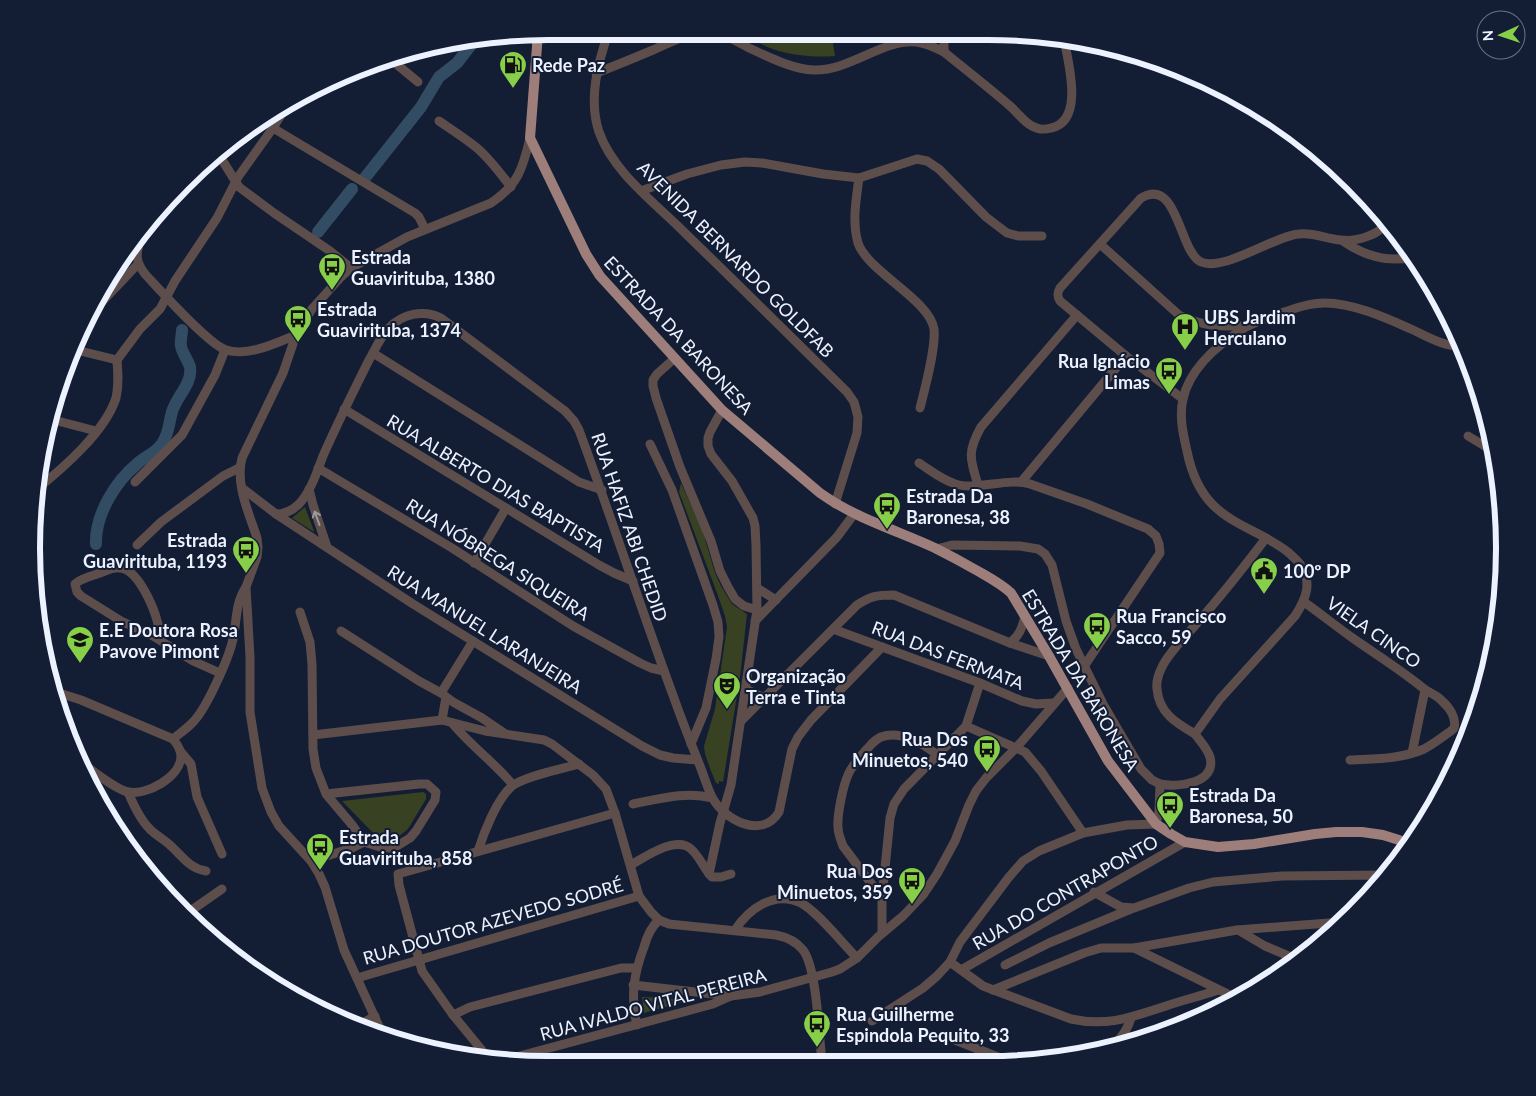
<svg xmlns="http://www.w3.org/2000/svg" width="1536" height="1096" viewBox="0 0 1536 1096" font-family="Lato,sans-serif">
<rect width="100%" height="100%" fill="#131d34"/>
<g fill="#394123">
<polygon points="638,31 669,31 642,43"/>
<path d="M739,31H831L835,56C815,58 788,55 770,48C759,44 749,37 739,31Z"/>
<polygon points="681,483 702,529 715,573 721,586 732,604 747,614 740,677 723,782 719,781 719,784 716,783 711,771 705,754 704,746 715,709 727,627 725,616 717,593 679,492"/>
<polygon points="305,507 314,531 314,532 292,518"/>
<polygon points="423,792 426,794 426,799 408,829 398,837 388,840 377,837 342,801"/>
<polygon points="642,997 645,997 690,1000 644,1013"/>
</g>
<g fill="none" stroke-linecap="round" stroke-linejoin="round">
<g stroke="#324c63" stroke-width="12">
<polyline points="364,179 421,107 439,77 457,63 474,41"/>
<polyline points="318,232 352,189"/>
<path d="M96,544C95,515 115,482 137,464C145,456 157,453 163,442C169,433 169,422 172,412C176,397 193,383 190,367C188,360 182,353 181,346C180,341 182,335 182,330"/>
</g>
<g stroke="#5d4e4c" stroke-width="9">
<path d="M609,31C598,62 588,99 599,132C614,174 657,204 687,235C741,287 794,340 847,392L854,402L858,417L857,433L835,504"/>
<polyline points="944,31 944,52"/>
<polyline points="389,58 418,82"/>
<path d="M596,73C615,66 634,58 653,50C671,42 690,32 711,33C724,33 738,42 749,48C769,57 792,69 814,70C850,71 883,39 916,42C926,43 936,48 944,52C966,70 988,87 1010,106C1017,112 1024,122 1032,126C1039,130 1044,130 1051,128C1085,121 1068,62 1064,39"/>
<path d="M439,121C452,130 465,138 477,148C490,159 500,173 511,187"/>
<polyline points="273,128 415,213 419,217 425,229"/>
<polyline points="219,155 239,187 274,213 330,251 351,268"/>
<path d="M859,178C856,200 852,222 858,243C867,271 930,300 934,329C936,348 925,388 920,408"/>
<polyline points="641,191 687,174 721,165 745,162 762,163 823,174 859,178 917,159 927,161 939,169 986,217 1007,233 1018,236 1042,236"/>
<path d="M140,237C137,254 134,259 145,274C160,290 208,344 226,350C248,357 276,343 296,335"/>
<path d="M1343,241C1363,255 1387,263 1412,257"/>
<path d="M1100,244L1179,315C1204,327 1220,326 1247,326"/>
<polyline points="99,305 138,264"/>
<polyline points="72,349 117,360"/>
<polyline points="373,353 579,482 602,490"/>
<polyline points="675,358 657,374 653,380 653,386 656,398 680,467 711,541 720,571 728,587 735,599 744,606 757,610"/>
<polyline points="117,360 140,329 160,309 175,281 217,218 238,177 273,128 289,102"/>
<path d="M1183,399L1126,356L1060,301C1057,296 1057,293 1060,288L1141,198C1178,176 1179,252 1201,262C1224,272 1274,236 1299,234C1314,232 1326,239 1341,240C1353,242 1385,235 1385,220"/>
<polyline points="344,409 599,565 614,573 633,581"/>
<polyline points="50,419 96,431"/>
<polyline points="1468,436 1493,451"/>
<polyline points="650,444 672,490 713,605 718,622 719,637 716,659 706,708 691,744"/>
<path d="M919,463C930,470 941,479 953,483C973,492 1008,477 1030,484L1087,504L1148,529L1156,536L1159,544L1160,553L1085,665"/>
<polyline points="318,468 452,548 573,626 640,663 651,668 664,671"/>
<polyline points="1022,481 1126,356"/>
<polyline points="135,482 182,435 215,375 225,350"/>
<path d="M978,485C970,459 967,452 981,427L1077,315"/>
<polyline points="242,488 276,514 413,604 642,746 660,755 673,758 697,760"/>
<polyline points="309,489 313,505 327,547"/>
<path d="M36,490C63,468 105,432 116,398C119,385 118,373 117,360"/>
<path d="M276,514C285,514 293,510 299,504C311,491 317,472 323,456C337,424 353,392 369,360C375,350 380,337 389,328C402,314 423,309 441,318L565,411L574,421L579,430C612,519 641,609 674,698C682,721 691,743 700,766C704,776 707,787 712,797C724,820 762,840 779,812L792,749L798,737L811,720L882,647"/>
<polyline points="137,545 161,522 223,476 239,468"/>
<polyline points="474,563 506,508"/>
<polyline points="757,588 776,600"/>
<path d="M1304,602C1321,614 1337,627 1354,639C1377,655 1401,670 1423,688C1429,693 1437,695 1442,701C1449,707 1457,718 1454,728L1451,731C1442,737 1434,744 1424,749C1401,759 1376,759 1350,760"/>
<polyline points="300,612 310,642 312,664 313,749 316,768 326,794 353,826 364,842 380,847 390,848 397,846 410,838 416,831 435,800 436,792 427,784 419,784 326,794"/>
<polyline points="755,621 837,537 854,514"/>
<polyline points="833,629 980,683 1022,701 1036,704 1053,703"/>
<polyline points="341,631 419,681 441,693 453,702 482,718 504,733"/>
<path d="M153,636L157,629L158,624C154,608 138,568 119,568C113,567 106,571 100,573C92,576 81,578 75,584L77,592L81,596L121,621L153,636L193,661L220,673"/>
<polyline points="1010,643 1049,656"/>
<polyline points="746,689 764,698"/>
<polyline points="56,692 81,700 173,739"/>
<polyline points="441,693 473,641"/>
<polyline points="442,720 446,697"/>
<path d="M741,721L857,605C871,596 877,595 894,595L1010,643C1020,635 1022,628 1025,616"/>
<path d="M452,723C471,746 495,763 513,785"/>
<polyline points="966,726 1025,752 1041,771 1083,833"/>
<path d="M1195,734C1176,723 1159,713 1157,689C1156,682 1159,673 1162,667C1169,652 1187,635 1198,622C1222,595 1244,567 1266,538"/>
<path d="M313,735L442,720L485,731L544,740L552,744L593,775L606,789L615,813L639,896L651,912L659,920L669,924L776,935C786,937 796,941 803,950C817,968 819,1037 822,1062"/>
<path d="M173,739C180,733 188,728 194,721C207,707 229,658 233,639C237,621 235,603 246,587"/>
<polyline points="180,751 191,764 197,797 222,854"/>
<polyline points="1412,753 1425,690"/>
<path d="M79,761C91,769 114,789 128,792C146,796 181,777 181,756C181,750 177,744 173,739"/>
<path d="M1160,784C1178,788 1217,783 1210,757C1207,748 1200,741 1195,734L1220,699L1295,616C1306,599 1313,582 1300,564C1297,560 1292,556 1289,553C1266,534 1234,526 1213,505C1198,490 1191,471 1187,451C1183,434 1179,416 1183,399C1190,367 1220,343 1246,327C1256,322 1267,318 1278,314C1293,309 1309,303 1325,303C1353,303 1386,318 1411,329C1426,336 1444,347 1461,346"/>
<path d="M128,792C133,804 143,824 153,832C159,837 166,841 171,846C183,857 189,868 206,871"/>
<path d="M633,804C659,799 686,791 712,798"/>
<path d="M478,851C484,832 497,799 512,786C525,776 562,769 579,764"/>
<polyline points="311,861 352,848 364,842"/>
<path d="M631,865C645,857 676,835 691,849C700,857 704,869 712,877H721L731,874"/>
<polyline points="709,874 720,823 731,785 757,610 756,545 755,526 753,518 732,481 711,454 708,446 708,438 710,432 722,410"/>
<polyline points="1094,892 1121,907 1134,908 1189,888 1213,882 1282,876 1386,875"/>
<path d="M882,898L843,846C841,840 838,834 838,827C837,815 843,786 848,775C852,765 860,757 866,750C871,745 874,740 881,737C900,730 923,743 937,755"/>
<polyline points="186,914 222,889"/>
<path d="M735,930C749,909 774,890 801,903C818,912 842,943 857,958"/>
<polyline points="1238,930 1265,946 1298,960"/>
<polyline points="882,933 882,898 890,818 894,804 904,789 966,726 980,683"/>
<polyline points="1134,948 1236,998"/>
<path d="M950,962L983,986L1071,1019C1108,1027 1132,1017 1166,1006C1183,1000 1201,996 1218,990"/>
<polyline points="1005,965 1049,943 1131,909"/>
<polyline points="961,970 1185,842"/>
<polyline points="357,978 639,896"/>
<polyline points="633,985 731,996"/>
<polyline points="993,990 1084,953 1101,948 1134,948 1237,930 1342,922"/>
<polyline points="453,1015 470,1007 621,968 636,968"/>
<polyline points="872,1021 923,988 937,976 950,962 960,942 969,930 1009,877 1023,861 1039,851 1083,833 1127,825 1156,824 1159,812 1160,784 1152,780 1141,769 1103,704 1076,649 1066,621 1052,565 1045,554 1038,549 1020,546 952,545 936,549"/>
<path d="M637,1025C630,997 634,973 644,947C647,936 651,927 659,920"/>
<polyline points="358,1026 375,1016"/>
<path d="M383,1035L344,950L325,887L319,874L311,861L279,826L271,812L262,788L250,712V657L246,587L257,557L258,547L257,538C249,513 235,484 242,458L283,373L296,335L302,324L312,309L340,278L351,268L407,237L491,203C518,185 523,168 530,138"/>
<polyline points="955,1040 1008,1061"/>
<path d="M1114,1045C1122,1037 1128,1029 1131,1018"/>
<polyline points="490,1060 453,1015 422,971 399,885 398,874 615,813"/>
<polyline points="501,1061 713,1004 731,996 760,992 832,972 840,969 857,958 878,937 903,916 923,895 937,874 955,841 969,805 976,791 986,778 1016,748 1068,688"/>
</g>
<path stroke="#9d7e7a" stroke-width="10" d="M538,33L530,138L586,254L600,276L722,410L820,493C855,518 896,530 935,548C949,555 962,562 976,570C988,577 1000,583 1011,593L1049,656L1108,761L1156,824L1171,834L1185,842L1218,847L1254,844L1315,834L1336,832H1362L1383,835L1399,840L1408,846"/>
</g>
<defs><path id="oneway-shaft" d="M-6 0H5M1.5-3L5.5 0L1.5 3" fill="none" stroke-width="1.6" stroke-linecap="round" stroke-linejoin="round" transform="scale(1.25)"/></defs>
<use stroke="#9d989d" href="#oneway-shaft" transform="translate(317 518) rotate(-110)"/>
<defs>
<symbol id="fuel-pin" viewBox="-11 -11 22 30"><path d="M0 17L-7.5 6A9.5 9.5 0 1 1 7.5 6Z" fill="#88cf49" stroke="#131d34"/><path d="M-5.5-6h7V0h2V4h1.3V-2.5L3-4.5l.8-.8L6-3V5H2.5V1h-1V6h-7ZM-4.2-4.7v3.2H.2V-4.7Z" fill="#111"/></symbol>
<symbol id="bus-pin" viewBox="-11 -11 22 30"><path d="M0 17L-7.5 6A9.5 9.5 0 1 1 7.5 6Z" fill="#88cf49" stroke="#131d34"/><path d="M-5-6H5V4H4V6H2V4H-2V6H-4V4H-5ZM-3.5-4V0h7V-4ZM-3.5 1.2v1.5H-2V1.2ZM2 1.2v1.5H3.5V1.2Z" fill="#111"/></symbol>
<symbol id="hospital-pin" viewBox="-11 -11 22 30"><path d="M0 17L-7.5 6A9.5 9.5 0 1 1 7.5 6Z" fill="#88cf49" stroke="#131d34"/><path d="M-5-5h3v3.5h4V-5h3V5h-3V1.5h-4V5h-3Z" fill="#111"/></symbol>
<symbol id="civic-pin" viewBox="-11 -11 22 30"><path d="M0 17L-7.5 6A9.5 9.5 0 1 1 7.5 6Z" fill="#88cf49" stroke="#131d34"/><path d="M-.6-6.5H3V-4.5H.6V-3L4-1V1h2V6H-6V1h2V-1L-.6-3ZM-1.2 2.5V6h2.4V2.5Z" fill="#111"/></symbol>
<symbol id="school-pin" viewBox="-11 -11 22 30"><path d="M0 17L-7.5 6A9.5 9.5 0 1 1 7.5 6Z" fill="#88cf49" stroke="#131d34"/><path d="M0-5L7-2L0 1L-7-2ZM-4 1L0 2.5L4 1V4Q0 6-4 4Z" fill="#111"/></symbol>
<symbol id="theatre-pin" viewBox="-11 -11 22 30"><path d="M0 17L-7.5 6A9.5 9.5 0 1 1 7.5 6Z" fill="#88cf49" stroke="#131d34"/><path d="M-5-5.5Q0-4 5-5.5V0Q5 5 0 6Q-5 5-5 0ZM-3.3-2.5H-1v1.5H-3.3ZM1-2.5H3.3v1.5H1ZM-2.8 1Q0 5.5 2.8 1Z" fill="#111"/></symbol>
</defs>
<g fill-rule="evenodd">
<use href="#fuel-pin" x="497" y="49" width="32" height="43"/>
<use href="#bus-pin" x="316" y="251" width="32" height="43"/>
<use href="#bus-pin" x="282" y="303" width="32" height="43"/>
<use href="#hospital-pin" x="1169" y="311" width="32" height="43"/>
<use href="#bus-pin" x="1153" y="355" width="32" height="43"/>
<use href="#bus-pin" x="871" y="490" width="32" height="43"/>
<use href="#bus-pin" x="230" y="534" width="32" height="43"/>
<use href="#civic-pin" x="1248" y="555" width="32" height="43"/>
<use href="#bus-pin" x="1081" y="610" width="32" height="43"/>
<use href="#school-pin" x="64" y="624" width="32" height="43"/>
<use href="#theatre-pin" x="711" y="670" width="32" height="43"/>
<use href="#bus-pin" x="971" y="733" width="32" height="43"/>
<use href="#bus-pin" x="1154" y="789" width="32" height="43"/>
<use href="#bus-pin" x="304" y="831" width="32" height="43"/>
<use href="#bus-pin" x="896" y="865" width="32" height="43"/>
<use href="#bus-pin" x="801" y="1008" width="32" height="43"/>
</g>
<g text-anchor="middle" dominant-baseline="central" stroke-width="4" stroke-linejoin="round" paint-order="stroke">
<g font-size="18" font-weight="bold" fill="#ecf2ff" stroke="#131d34" text-anchor="start">
<text x="532" y="65">Rede Paz</text>
<text x="351" y="257">Estrada<tspan x="351" dy="21">Guavirituba, 1380</tspan></text>
<text x="317" y="309">Estrada<tspan x="317" dy="21">Guavirituba, 1374</tspan></text>
<text x="1204" y="317">UBS Jardim<tspan x="1204" dy="21">Herculano</tspan></text>
<text x="1150" y="361" text-anchor="end">Rua Ignácio<tspan x="1150" dy="21">Limas</tspan></text>
<text x="906" y="496">Estrada Da<tspan x="906" dy="21">Baronesa, 38</tspan></text>
<text x="227" y="540" text-anchor="end">Estrada<tspan x="227" dy="21">Guavirituba, 1193</tspan></text>
<text x="1283" y="571">100º DP</text>
<text x="1116" y="616">Rua Francisco<tspan x="1116" dy="21">Sacco, 59</tspan></text>
<text x="99" y="630">E.E Doutora Rosa<tspan x="99" dy="21">Pavove Pimont</tspan></text>
<text x="746" y="676">Organização<tspan x="746" dy="21">Terra e Tinta</tspan></text>
<text x="968" y="739" text-anchor="end">Rua Dos<tspan x="968" dy="21">Minuetos, 540</tspan></text>
<text x="1189" y="795">Estrada Da<tspan x="1189" dy="21">Baronesa, 50</tspan></text>
<text x="339" y="837">Estrada<tspan x="339" dy="21">Guavirituba, 858</tspan></text>
<text x="893" y="871" text-anchor="end">Rua Dos<tspan x="893" dy="21">Minuetos, 359</tspan></text>
<text x="836" y="1014">Rua Guilherme<tspan x="836" dy="21">Espindola Pequito, 33</tspan></text>
</g>
<g font-size="18" fill="#ecf2ff" stroke="#131d34">
<text transform="translate(736 259) rotate(45)">AVENIDA BERNARDO GOLDFAB</text>
<text transform="translate(679 335) rotate(47)">ESTRADA DA BARONESA</text>
<text transform="translate(496 483) rotate(31)">RUA ALBERTO DIAS BAPTISTA</text>
<text transform="translate(630 527) rotate(71)">RUA HAFIZ ABI CHEDID</text>
<text transform="translate(498 559) rotate(32)">RUA NÓBREGA SIQUEIRA</text>
<text transform="translate(485 629) rotate(32)">RUA MANUEL LARANJEIRA</text>
<text transform="translate(1374 632) rotate(35)">VIELA CINCO</text>
<text transform="translate(948 655) rotate(21)">RUA DAS FERMATA</text>
<text transform="translate(1081 680) rotate(59)">ESTRADA DA BARONESA</text>
<text transform="translate(1065 892) rotate(-30)">RUA DO CONTRAPONTO</text>
<text transform="translate(493 921) rotate(-16)">RUA DOUTOR AZEVEDO SODRÉ</text>
<text transform="translate(653 1004) rotate(-15)">RUA IVALDO VITAL PEREIRA</text>
</g>
</g>
<path d="M0 0H1536V1096H0ZM548 40H988A508 508 0 0 1 1496 548V548A508 508 0 0 1 988 1056H548A508 508 0 0 1 40 548V548A508 508 0 0 1 548 40Z" fill="#131d34" fill-rule="evenodd"/>
<path fill="none" stroke="#ecf2ff" stroke-width="6" d="M548 40H988A508 508 0 0 1 1496 548V548A508 508 0 0 1 988 1056H548A508 508 0 0 1 40 548V548A508 508 0 0 1 548 40Z"/>
<g transform="translate(1501 35) rotate(267)"><circle r="24" fill="#131d34" stroke="#6a7285"/>
<path d="M0-4L9 19L0 12L-9 19Z" fill="#88cf49"/>
<text y="-8" font-size="14" font-weight="bold" text-anchor="middle" fill="#ecf2ff">N</text>
</g>
</svg>
